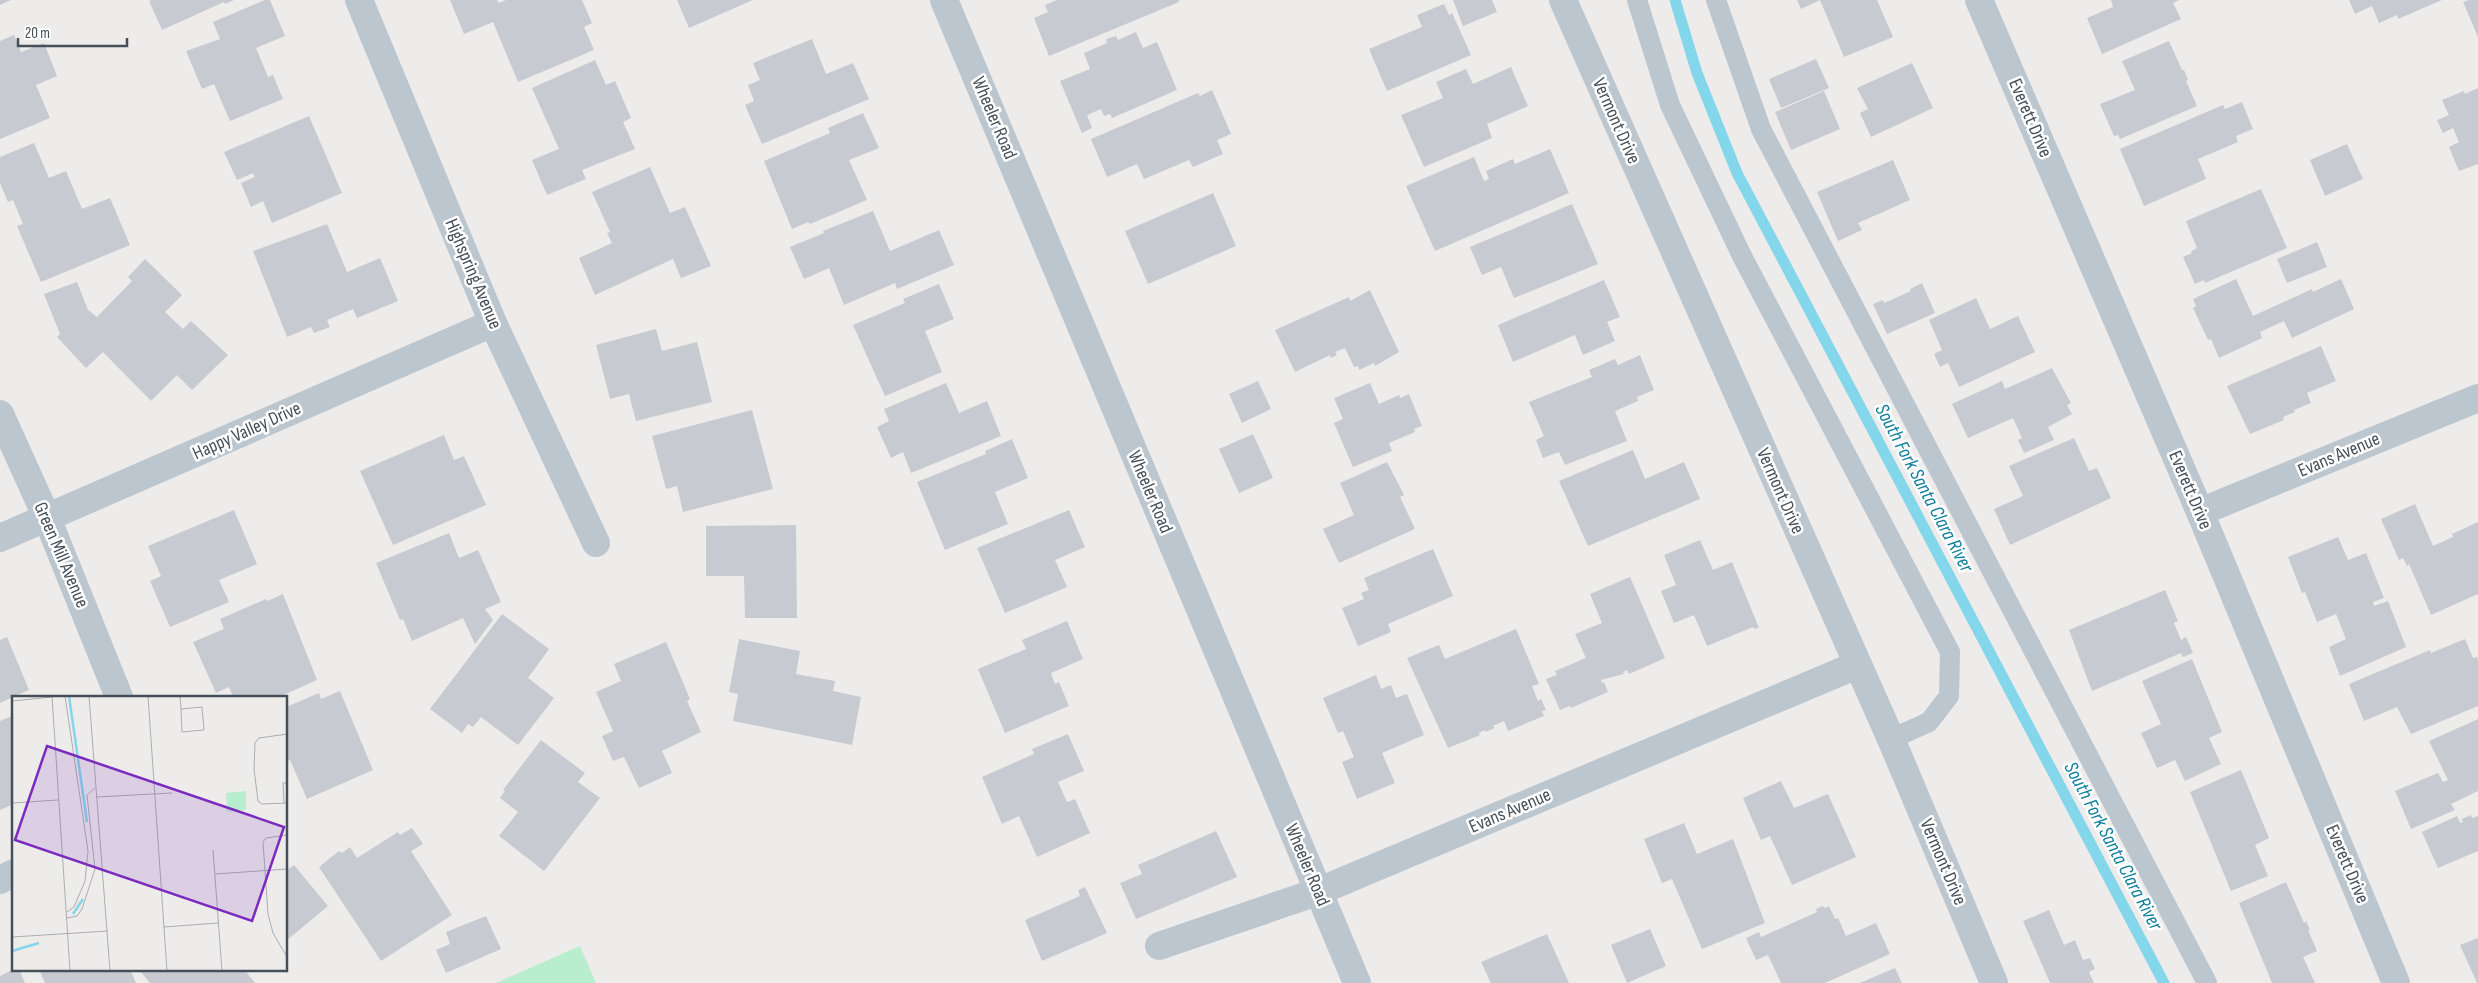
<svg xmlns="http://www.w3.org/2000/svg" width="2478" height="983" viewBox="0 0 2478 983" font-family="'Sofia Sans Condensed',sans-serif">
<rect width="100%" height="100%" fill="#eeebeb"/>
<polygon fill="#b8eecd" points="580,946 596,983 496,983"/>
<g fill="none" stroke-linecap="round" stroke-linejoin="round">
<polyline stroke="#84d6eb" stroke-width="11" points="1675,0 1697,73 1737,173 2164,983"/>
</g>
<g fill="#c8cad1">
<polygon points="0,0 11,0 0,5"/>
<polygon points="152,0 234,0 225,4 224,2 162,30 149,1"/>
<polygon points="265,0 270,0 285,36 256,48 268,77 273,75 283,99 230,121 214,84 202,89 186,51 220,39 213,22"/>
<polygon points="450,0 497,0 499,3 506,0 582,0 592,23 584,27 594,50 518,82 493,22 464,34"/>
<polygon points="677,0 753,0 689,28"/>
<polygon points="1057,0 1179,0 1179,2 1049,56 1034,18 1048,12 1045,5"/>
<polygon points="1453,0 1492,0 1497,12 1463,26"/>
<polygon points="1797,0 1877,0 1893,37 1844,57 1820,0 1801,9"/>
<polygon points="2111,0 2179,0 2173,3 2181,19 2102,54 2087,18 2113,7"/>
<polygon points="2349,0 2442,0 2398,19 2397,15 2379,23 2372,6 2355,14"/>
<polygon points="2469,0 2478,0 2478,37 2463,2"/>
<polygon points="1444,4 1449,15 1452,13 1471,55 1387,91 1369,49 1422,27 1417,15"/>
<polygon points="1136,32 1143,48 1157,42 1177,90 1112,118 1110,114 1104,116 1101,109 1087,115 1092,128 1082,133 1060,81 1090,69 1084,53 1107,43 1106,39 1116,36 1118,40"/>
<polygon points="14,35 21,52 44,43 57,76 36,85 50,118 0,139 0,41"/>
<polygon points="812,39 826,74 853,63 869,99 762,144 745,105 754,101 748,85 760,80 753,63"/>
<polygon points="2169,41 2182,70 2184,70 2188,80 2186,81 2197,106 2120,139 2118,135 2114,136 2100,104 2135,90 2122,61"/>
<polygon points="1816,59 1829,88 1781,108 1769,79"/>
<polygon points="595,60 606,85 615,81 631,118 623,122 635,149 582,170 586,179 547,195 532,160 559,149 532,88"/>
<polygon points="1912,63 1933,108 1871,137 1860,113 1868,109 1857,88"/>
<polygon points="1511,67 1528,106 1487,124 1492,138 1424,167 1401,115 1443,98 1436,82 1466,69 1473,84"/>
<polygon points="2478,88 2478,164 2459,171 2449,147 2459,142 2453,128 2443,133 2437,120 2449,115 2442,100 2464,91 2465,94"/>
<polygon points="1212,90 1231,134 1217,140 1223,154 1193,167 1189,160 1144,179 1137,164 1107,177 1091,139 1198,93 1200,96"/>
<polygon points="1824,91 1840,129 1791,150 1775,112"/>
<polygon points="2242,102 2253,129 2236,136 2238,142 2198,159 2206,179 2144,206 2120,149 2223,105 2225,109"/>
<polygon points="863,113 879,148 849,160 867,200 810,224 808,222 792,229 764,161 830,133 828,128"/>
<polygon points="309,116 342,193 272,223 263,201 251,207 241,183 255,177 253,173 237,180 224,152"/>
<polygon points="34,143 49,178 66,171 82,209 110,198 130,245 41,282 17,226 23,224 13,200 8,202 0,183 0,157"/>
<polygon points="2347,144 2363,179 2325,196 2310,160"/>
<polygon points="1550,149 1569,193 1435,251 1406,186 1474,157 1484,181 1489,179 1486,171 1513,159 1515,164"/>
<polygon points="1893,160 1910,200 1858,223 1862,230 1838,241 1817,192"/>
<polygon points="650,167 670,213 685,207 711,266 681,278 673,259 595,295 579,258 612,243 607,233 610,232 592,192"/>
<polygon points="2261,189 2287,248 2205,283 2204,280 2195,284 2183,257 2192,253 2191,251 2197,248 2186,221"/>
<polygon points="1213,193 1236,246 1148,284 1125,231"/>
<polygon points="1572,204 1598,264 1514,298 1501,267 1482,275 1470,247"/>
<polygon points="873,211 890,251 939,230 954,265 897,289 895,283 844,305 829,268 804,279 790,247 824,233 823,231"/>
<polygon points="327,224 347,272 380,258 398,301 357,318 353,309 327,320 330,327 314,333 311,327 287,337 253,251"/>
<polygon points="2317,242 2327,267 2287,283 2277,259"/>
<polygon points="145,259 182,295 165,312 183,329 191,321 228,355 192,390 177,375 151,401 103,352 86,368 57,337 60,334 44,294 77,282 88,310 97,317 132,281 128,277"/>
<polygon points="2236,279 2253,316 2312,289 2313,292 2341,279 2354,309 2292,338 2284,321 2260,332 2262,338 2219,358 2211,339 2208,340 2193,308 2196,306 2193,299"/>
<polygon points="1604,280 1620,317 1607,322 1615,341 1583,355 1575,335 1513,362 1498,325"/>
<polygon points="1922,283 1935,313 1887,334 1873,304 1883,300 1884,303 1911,291 1910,289"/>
<polygon points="939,284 954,319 925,331 942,372 885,396 853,325 905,303 903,299"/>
<polygon points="1370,290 1399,352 1375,366 1374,363 1359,370 1358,366 1354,367 1345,348 1335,352 1337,355 1331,358 1330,355 1295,372 1275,330 1349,297 1350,301"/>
<polygon points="1976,298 1990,329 2018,316 2035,352 1959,387 1948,363 1940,367 1934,354 1942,350 1929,320"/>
<polygon points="656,329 662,351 697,342 712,402 636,421 629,394 610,399 596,345"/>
<polygon points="2321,346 2336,381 2307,393 2311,403 2294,410 2295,412 2283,417 2284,420 2250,434 2227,386"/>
<polygon points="1640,355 1654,390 1637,397 1638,401 1615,411 1627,441 1565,465 1559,452 1543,458 1536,440 1544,436 1529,402 1592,377 1589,370 1615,359 1618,365"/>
<polygon points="2052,368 2071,403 2067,405 2072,414 2048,427 2054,440 2024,453 2018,440 2022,438 2013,418 1968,438 1952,404 2002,381 2005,389"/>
<polygon points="1258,381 1271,409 1242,423 1229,394"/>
<polygon points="946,383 959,413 987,401 1001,436 911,473 903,452 891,458 877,427 889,421 884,409"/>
<polygon points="1370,383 1379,404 1399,395 1400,398 1409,394 1422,426 1414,429 1415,432 1389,443 1392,451 1353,467 1334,423 1343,419 1334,398"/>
<polygon points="752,410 773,489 683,512 677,486 666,489 652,436"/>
<polygon points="1253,434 1273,478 1239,493 1219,449"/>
<polygon points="444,435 454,460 464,456 486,505 393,545 360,471"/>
<polygon points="2074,438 2089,471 2097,468 2111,498 2010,545 1994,509 2023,496 2009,466"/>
<polygon points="1012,439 1028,478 995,492 1008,524 945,550 917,482 986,454 985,451"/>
<polygon points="1633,450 1645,479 1684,462 1700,499 1588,546 1559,481"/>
<polygon points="1387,462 1404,495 1400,497 1415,529 1339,563 1323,529 1354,515 1340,483"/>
<polygon points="2415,504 2433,546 2453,537 2452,534 2478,522 2478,594 2431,615 2409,564 2407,566 2403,558 2399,560 2381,519"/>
<polygon points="234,510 257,564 219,580 229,602 170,627 150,581 161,576 148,546"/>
<polygon points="1069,510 1085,547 1055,560 1067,587 1005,613 977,548"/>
<polygon points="796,525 797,618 745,618 744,576 706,576 706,526"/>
<polygon points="449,533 459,558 478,550 501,602 485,609 493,620 475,644 463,618 412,641 403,619 400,620 376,563"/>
<polygon points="2338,537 2348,560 2366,553 2384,598 2373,602 2374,606 2388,601 2406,647 2340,676 2329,647 2346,639 2336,614 2317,622 2305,592 2302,593 2288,557"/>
<polygon points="1700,540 1713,570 1732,562 1759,628 1754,629 1753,627 1707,646 1694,615 1674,623 1661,591 1676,585 1664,555"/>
<polygon points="1433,549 1453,596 1388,624 1391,632 1358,646 1342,608 1364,599 1361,593 1369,590 1364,578"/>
<polygon points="1630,577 1665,658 1629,674 1627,670 1623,672 1624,674 1601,680 1602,683 1604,682 1608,692 1571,708 1570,706 1560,710 1546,679 1557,675 1555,671 1586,658 1575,634 1602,623 1590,594"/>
<polygon points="2165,590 2178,621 2174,623 2181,640 2186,637 2193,653 2183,657 2181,653 2092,691 2069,630"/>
<polygon points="283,594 317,680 279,697 233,697 229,687 216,693 193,642 224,629 220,619 266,599 267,601"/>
<polygon points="502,614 549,649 528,678 554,698 518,745 481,717 473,727 468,724 462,733 430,709"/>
<polygon points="1067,621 1083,659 1051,673 1055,684 1059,682 1069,706 1005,733 978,669 1026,649 1022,640"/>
<polygon points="1516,629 1539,684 1532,686 1538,701 1541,699 1546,710 1542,711 1544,716 1508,731 1504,721 1493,726 1495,728 1485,732 1485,730 1479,733 1480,735 1448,748 1407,658 1439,645 1445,659"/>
<polygon points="7,637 29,690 0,703 0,640"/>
<polygon points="739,639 800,651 796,674 835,681 833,691 861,697 852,745 733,721 738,694 729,692"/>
<polygon points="2465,639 2473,658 2477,657 2478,660 2478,706 2411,734 2397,707 2364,721 2349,684 2430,650 2431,653"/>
<polygon points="666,642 690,699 687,701 701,732 662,751 672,773 639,788 624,757 613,761 602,736 613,731 596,692 621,681 614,664"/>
<polygon points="2192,659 2222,732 2209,738 2221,764 2185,781 2175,760 2157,768 2141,733 2161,724 2142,681"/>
<polygon points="1376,675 1381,689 1391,685 1396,698 1407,694 1424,735 1382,753 1395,783 1357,799 1342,762 1354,757 1343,731 1338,733 1323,698"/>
<polygon points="340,691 373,770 307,799 290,760 286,761 286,707 319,693 321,699"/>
<polygon points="14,715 14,804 0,810 0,721"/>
<polygon points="2478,719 2478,791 2451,804 2455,810 2411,829 2395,791 2438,773 2443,782 2448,780 2429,741"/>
<polygon points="1068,734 1084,771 1058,782 1067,802 1075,799 1090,833 1037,857 1019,816 1002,824 982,777 1034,754 1032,749"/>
<polygon points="541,740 585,773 578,782 600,798 544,871 499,836 518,812 500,798 505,791 503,790"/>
<polygon points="2241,770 2269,838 2255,845 2268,876 2231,891 2190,792"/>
<polygon points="1781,781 1794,808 1828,794 1856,857 1792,885 1770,836 1761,840 1743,798"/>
<polygon points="2471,815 2472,818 2478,816 2478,851 2438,868 2422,832 2457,816 2460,823 2463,822 2462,819"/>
<polygon points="1684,823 1697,854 1733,839 1765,923 1702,949 1672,879 1662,883 1644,839"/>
<polygon points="412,828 423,844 411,851 452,915 381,961 319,867 339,851 342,853 350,847 357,858 398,832 400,835"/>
<polygon points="1216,831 1237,877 1136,919 1120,883 1142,874 1138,865"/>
<polygon points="294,865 328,906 286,941 286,871"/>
<polygon points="2286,882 2304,923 2306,921 2310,930 2308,930 2317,951 2303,957 2315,983 2272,983 2239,903"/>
<polygon points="1085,887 1107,933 1042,961 1025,920 1080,896 1078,890"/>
<polygon points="1823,906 1825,908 1829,906 1835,919 1838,918 1846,936 1876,923 1890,954 1825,983 1781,983 1768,955 1756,960 1746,938 1759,932 1761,937 1817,912 1816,909"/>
<polygon points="2049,910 2064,945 2075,940 2083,960 2090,958 2095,969 2089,972 2094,983 2050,983 2023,921"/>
<polygon points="486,916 501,949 446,973 436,950 450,944 446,932"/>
<polygon points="1650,929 1666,966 1627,983 1611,945"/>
<polygon points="1547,934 1569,983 1491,983 1481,962"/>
<polygon points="2478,938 2478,983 2477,983 2460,945"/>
<polygon points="1895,968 1902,983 1860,983"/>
<polygon points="14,969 19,969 25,983 0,983 0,976"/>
<polygon points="39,969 130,969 136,983 45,983"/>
<polygon points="141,969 244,969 255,983 150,983 139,970"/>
</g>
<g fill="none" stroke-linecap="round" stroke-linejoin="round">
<g stroke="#bcc6ce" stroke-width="20">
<polyline points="1637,0 1670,105 1742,256 1950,652 1949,696 1929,722 1891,739"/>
<polyline points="1716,0 1761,129 2207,983"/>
</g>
<g stroke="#bcc6ce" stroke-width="28">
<polyline points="359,0 493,323 596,543"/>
<polyline points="944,0 1357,983"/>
<polyline points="1563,0 1891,739 1994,983"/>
<polyline points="1979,0 2200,512 2396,983"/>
<polyline points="0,414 47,518 119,697"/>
<polyline points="2200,512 2478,398"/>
<polyline points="0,538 493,323"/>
<polyline points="0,880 14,873"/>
<polyline points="1159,946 1317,892 1857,665"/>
</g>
</g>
<g text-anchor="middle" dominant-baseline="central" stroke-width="5" stroke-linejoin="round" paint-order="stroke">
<g font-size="19" fill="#444f59" stroke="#fff">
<text transform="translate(994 118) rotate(67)">Wheeler Road</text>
<text transform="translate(2030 118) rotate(67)">Everett Drive</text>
<text transform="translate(1616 121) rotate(66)">Vermont Drive</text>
<text transform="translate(473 274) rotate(67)">Highspring Avenue</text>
<text transform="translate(247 431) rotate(-24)">Happy Valley Drive</text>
<text transform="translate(2339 455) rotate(-23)">Evans Avenue</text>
<text transform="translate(2190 490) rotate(67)">Everett Drive</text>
<text transform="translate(1780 491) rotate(66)">Vermont Drive</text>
<text transform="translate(1150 492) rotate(67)">Wheeler Road</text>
<text transform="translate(61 555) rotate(67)">Green Mill Avenue</text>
<text transform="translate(1510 811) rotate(-23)">Evans Avenue</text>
<text transform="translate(1943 862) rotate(67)">Vermont Drive</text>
<text transform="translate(2347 864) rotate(67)">Everett Drive</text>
<text transform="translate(1307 865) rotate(67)">Wheeler Road</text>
</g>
<g font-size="20" font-style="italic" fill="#0c7e9d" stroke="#fff">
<text transform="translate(1924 488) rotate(62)">South Fork Santa Clara River</text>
<text transform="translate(2113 846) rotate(62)">South Fork Santa Clara River</text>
</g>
</g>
<g transform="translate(12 696)">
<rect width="275" height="275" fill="#eeebeb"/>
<path d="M234,95V114L215,116L214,97Z" fill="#b8eecd"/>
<path fill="none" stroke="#84d6eb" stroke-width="2.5" d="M57,0L75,126M61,218L71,203M0,255L27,247"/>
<path fill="none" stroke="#aaadb1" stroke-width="1" d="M40,0L58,275M53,0L76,155L73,185L62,211L55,216M77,0L98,275M136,0L155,275M168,0L169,13L190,11L192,34L170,36L169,13M0,5L40,1M275,38L247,42L243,47L242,73L246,105L250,108L275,107M84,101L160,97M0,107L46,104M272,107L271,87H275M275,139L254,142L251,146L256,218L261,237L275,261M201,154L210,275M203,178L275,173M55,222L65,220L70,213L83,173L75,99L83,92M152,231L206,227M0,241L96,235"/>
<path fill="#7b2cbf" fill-opacity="0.15" stroke="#7b2cbf" stroke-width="2.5" d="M35,50L272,131L240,225L3,144Z"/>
<rect width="275" height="275" fill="none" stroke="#444f59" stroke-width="2.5"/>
</g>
<path d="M18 38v8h109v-8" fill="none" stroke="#444f59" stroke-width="2.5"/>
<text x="25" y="38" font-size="15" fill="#444f59" stroke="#ffffff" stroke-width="4" paint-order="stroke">20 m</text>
</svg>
